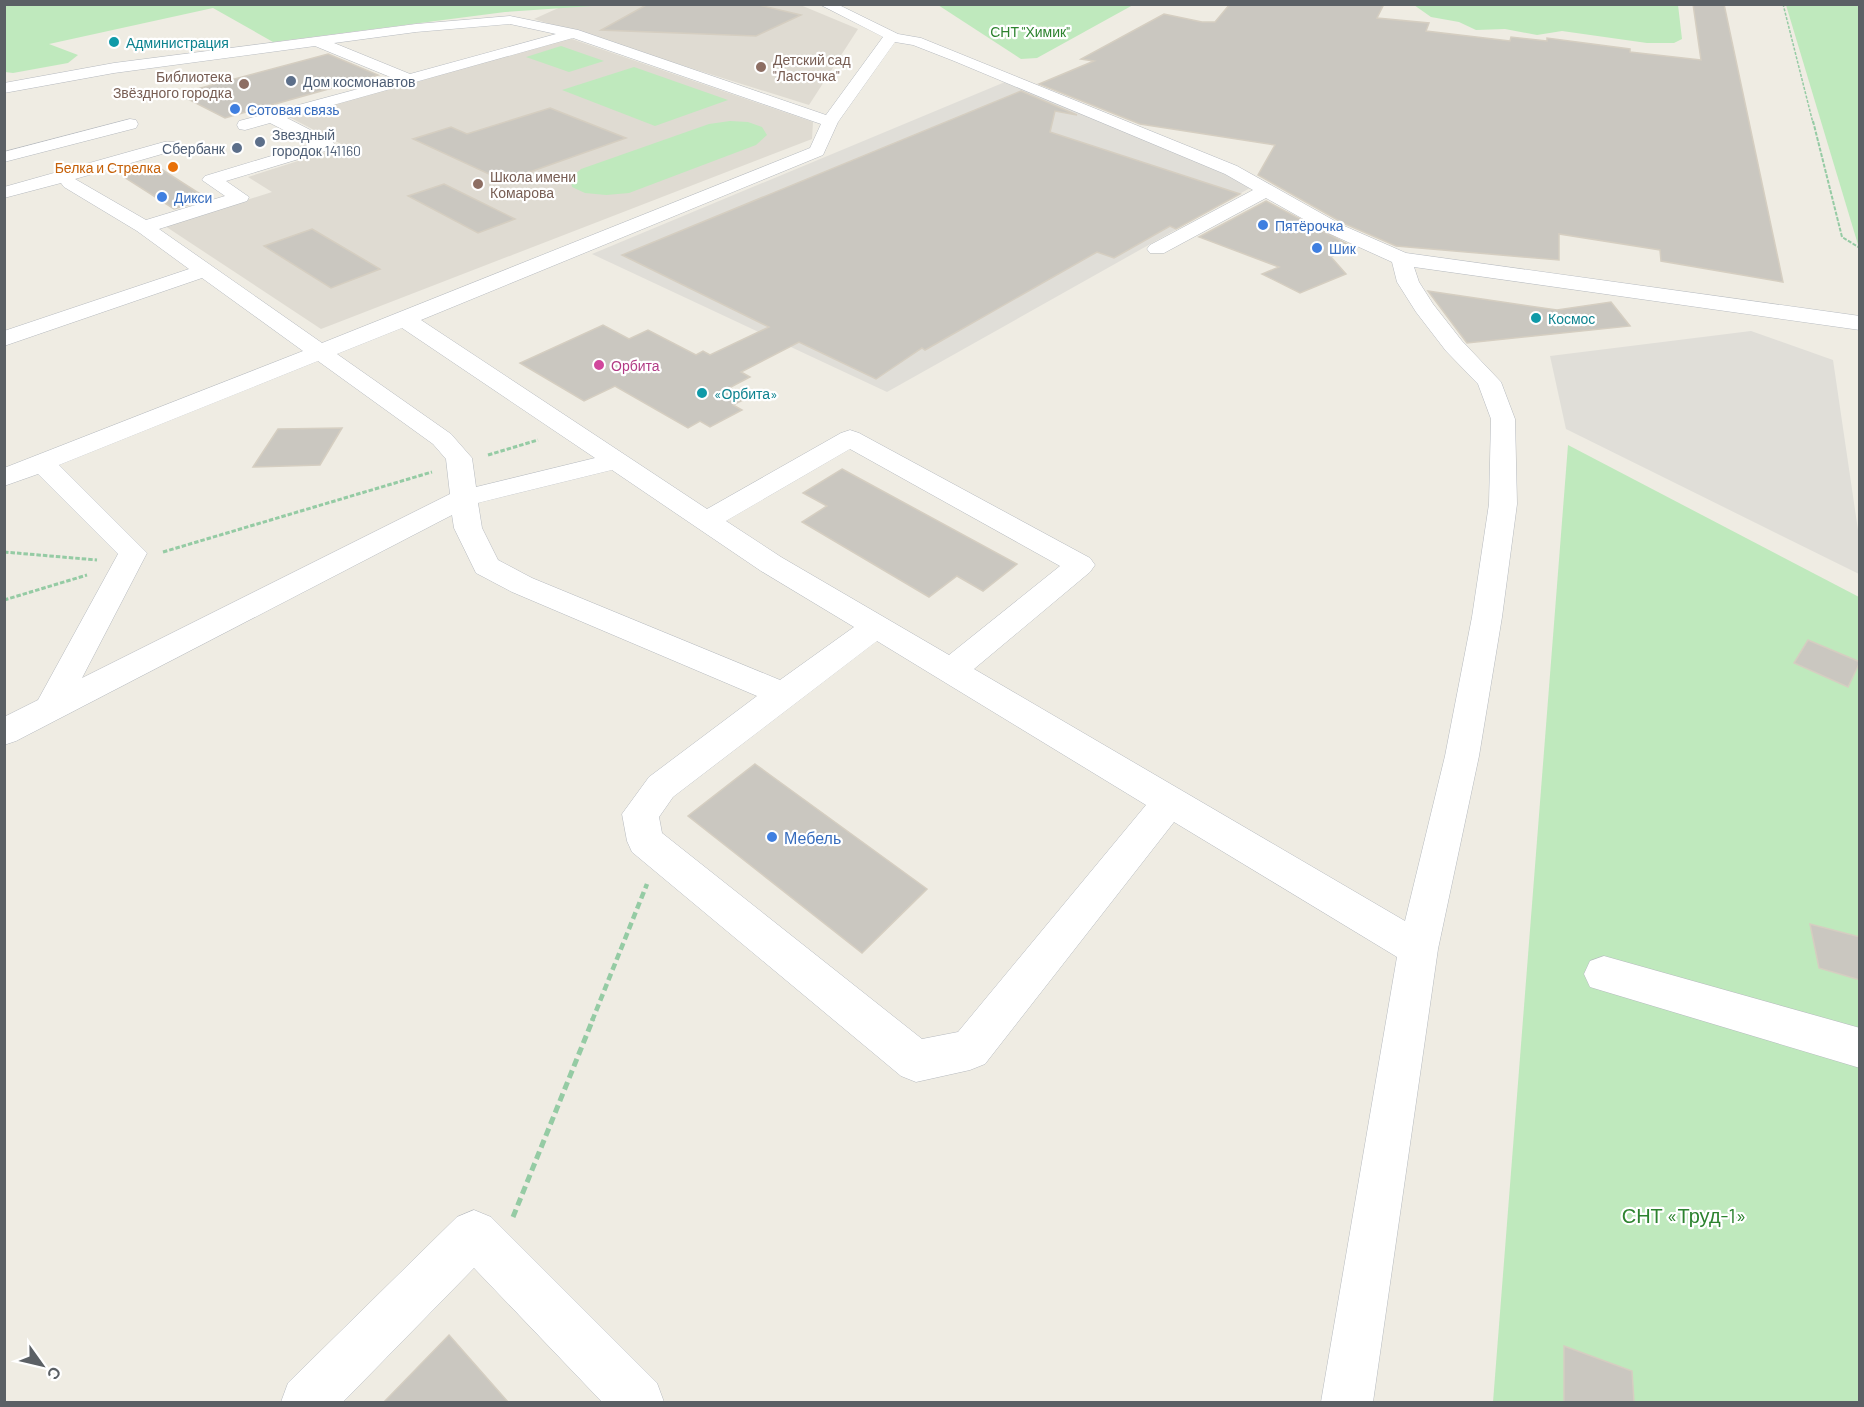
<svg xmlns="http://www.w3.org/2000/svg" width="1864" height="1407" viewBox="0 0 1864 1407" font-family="Barlow,sans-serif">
<rect width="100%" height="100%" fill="#efece3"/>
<g fill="#e0ded8">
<polygon points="1005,82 1224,173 1250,188 887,392 592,254"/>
<polygon points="1751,331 1833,360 1859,537 1859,574 1566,429 1550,356"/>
</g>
<g fill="#dfdbd2">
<polygon points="798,4 858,29 809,105 534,19 565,5"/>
<polygon points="569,38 813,122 812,139 321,329 165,226 272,192 248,177 345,146 287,116"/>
</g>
<g fill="#bfe9bd">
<polygon points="5,4 607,4 607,5 505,12 273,42 213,8 49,44 78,55 68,63 13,73 5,72"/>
<polygon points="938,5 1133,5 1037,58 1021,59"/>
<polygon points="1414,5 1678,5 1682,39 1674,43 1647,43 1562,31 1537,35 1505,29 1476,30 1459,22 1431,17"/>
<polygon points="1786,5 1859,5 1859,248"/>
<polygon points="561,46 604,61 569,72 526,57"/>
<polygon points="634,67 728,100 655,126 562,90"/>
<polygon points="730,121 748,122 762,127 767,135 756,145 629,193 606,195 585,193 572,187 571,178 581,169 709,124"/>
<polygon points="1568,445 1859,597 1859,1402 1493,1402"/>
</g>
<g fill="#cac7c0" stroke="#d5cec1" stroke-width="1.5">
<polygon points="648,4 755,4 801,15 756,36 601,30"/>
<polygon points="1230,4 1384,4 1377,18 1429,23 1426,31 1510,41 1511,37 1547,41 1547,38 1630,49 1630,52 1701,60 1693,4 1724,4 1783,282 1661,261 1660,250 1559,234 1559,260 1396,246 1343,223 1258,175 1275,145 1140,124 1039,84 1094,61 1081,59 1164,14 1202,22 1215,22"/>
<polygon points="328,54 378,75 225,118 178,94"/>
<polygon points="1021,91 1077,115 1055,111 1050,132 1240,194 1176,229 1170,226 1114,258 1097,252 925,350 922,348 876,379 799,342 741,372 750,377 727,389 745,399 733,405 742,410 710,427 700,421 688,428 615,386 584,401 520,363 603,325 629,339 648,330 696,355 703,351 710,355 769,327 622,255"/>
<polygon points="550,108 626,138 504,181 413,139 451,127 467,134"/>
<polygon points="158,167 208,199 174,209 124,177"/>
<polygon points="444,184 515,219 478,233 408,196"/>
<polygon points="1266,201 1351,246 1331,257 1346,274 1300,293 1262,274 1279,267 1199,237"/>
<polygon points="312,229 380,269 331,288 264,246"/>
<polygon points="1428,291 1557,310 1611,302 1630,326 1467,343"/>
<polygon points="342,428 320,465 253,467 278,429"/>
<polygon points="842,469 1017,564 983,591 957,576 929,597 802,522 827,506 803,493"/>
<polygon points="1808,640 1860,662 1848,687 1794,663"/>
<polygon points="755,764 927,889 862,953 688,816"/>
<polygon points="1810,924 1860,937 1860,980 1819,968"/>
<polygon points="449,1335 508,1402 384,1402"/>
<polygon points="1564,1346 1632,1371 1634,1402 1564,1402"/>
</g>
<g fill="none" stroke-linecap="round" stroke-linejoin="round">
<defs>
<g id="minor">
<path d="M819,4H837L898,34L921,38L1237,166L1342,225L1406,253L1860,316V330L1414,267L1419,282L1433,304L1462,341L1501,382L1515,419L1517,504L1502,617L1479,756L1438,949L1373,1402H1321L1397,957L1174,822L985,1064L970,1070L916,1082L901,1076L632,852L627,841L622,814L649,777L757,696L512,592L476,573L454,528L452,515L16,741L4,745V717L38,700L118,554L38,474L4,486V468L303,351L202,278L4,346V331L189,269L137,231L64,187L61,183L4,198V187L164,142H176L179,146L176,150L75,179L146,220L225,196L202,180L205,176L311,144L270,123L245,130L239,129L237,125L239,121L395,79L315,46L114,73L4,93V83L114,63L416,24L510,16L578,30L826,115L883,37ZM510,24L556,34L410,74L334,43L416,32ZM573,38L821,124L810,148L322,343L159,229L247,201L249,197L226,181L332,149L335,145L332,141L287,118ZM895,42L913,45L954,61L1225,174L1253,190L1150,245L1147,249L1150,253H1164L1266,198L1328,233L1392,262L1397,282L1416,312L1446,351L1478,384L1491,419L1489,504L1472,617L1445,756L1405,921L974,669L1090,572L1095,565L1090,558L859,433L850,430L841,433L707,509L421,320L823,155L838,122ZM402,328L595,458L476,487L472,458L451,434L337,354ZM318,361L433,444L446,459L450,494L82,678L147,553L59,465ZM850,449L1060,566L949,655L781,557L726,521ZM612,470L761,571L854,627L780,680L532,578L498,560L482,528L478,503ZM877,641L1146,805L958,1032L922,1039L662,833L659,817L673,797Z"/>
<polygon points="130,119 136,120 138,124 136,128 4,162 4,152"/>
<polygon points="1604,956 1860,1028 1860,1068 1590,987 1584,974 1590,961"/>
<polygon points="474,1210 491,1217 657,1383 664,1402 602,1402 474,1268 343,1402 281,1402 288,1383 457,1217"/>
</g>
</defs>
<use href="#minor" stroke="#b6babf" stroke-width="1"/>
<polyline stroke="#95cba4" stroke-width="1.5" stroke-dasharray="3 1.5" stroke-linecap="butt" points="1783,4 1813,123"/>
<polyline stroke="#95cba4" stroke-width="2" stroke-dasharray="4 1.5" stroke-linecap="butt" points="1813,121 1842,237 1860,248"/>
<g stroke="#95cba4" stroke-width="3" stroke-dasharray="4.5 2" stroke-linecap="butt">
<polyline points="488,455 538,440"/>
<polyline points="4,552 97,560"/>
<polyline points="163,552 432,472"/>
<polyline points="4,600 87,575"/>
</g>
<polyline stroke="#95cba4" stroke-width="4.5" stroke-dasharray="7 4" stroke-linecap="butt" points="592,1021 647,884"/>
<polyline stroke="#95cba4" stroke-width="5" stroke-dasharray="8 4.5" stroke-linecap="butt" points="513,1217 593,1019"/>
<use href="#minor" fill="#fff" fill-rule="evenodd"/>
</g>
<g fill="#0f9aa8" stroke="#fff" stroke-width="2">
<circle cx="114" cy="42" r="6"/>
<circle cx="1536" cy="318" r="6"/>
<circle cx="702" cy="393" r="6"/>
</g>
<g fill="#8d6e63" stroke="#fff" stroke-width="2">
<circle cx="761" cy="67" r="6"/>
<circle cx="244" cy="84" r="6"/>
<circle cx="478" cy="184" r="6"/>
</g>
<g fill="#5c6f8a" stroke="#fff" stroke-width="2">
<circle cx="291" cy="81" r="6"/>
<circle cx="260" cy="142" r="6"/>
<circle cx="237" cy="148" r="6"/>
</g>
<g fill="#3f7fe0" stroke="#fff" stroke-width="2">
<circle cx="235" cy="109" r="6"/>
<circle cx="162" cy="197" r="6"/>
<circle cx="1263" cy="225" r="6"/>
<circle cx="1317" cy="248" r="6"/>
<circle cx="772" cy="837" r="6"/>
</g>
<circle fill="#e8710a" stroke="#fff" stroke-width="2" cx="173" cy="167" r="6"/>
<circle fill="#d1479c" stroke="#fff" stroke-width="2" cx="599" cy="365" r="6"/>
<g text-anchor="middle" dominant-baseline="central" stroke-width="4.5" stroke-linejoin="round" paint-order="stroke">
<g font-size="14" fill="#2d832f" stroke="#fff">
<text x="1030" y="31">СНТ "Химик"</text>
</g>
<g font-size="14" fill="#0d838f" stroke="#fff" text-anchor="start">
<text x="126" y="42">Администрация</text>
<text x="1548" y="318">Космос</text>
<text x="714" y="393">«Орбита»</text>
</g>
<g font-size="14" fill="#785e54" stroke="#fff" text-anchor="start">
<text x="773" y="59">Детский сад<tspan x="773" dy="16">"Ласточка"</tspan></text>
<text x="232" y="76" text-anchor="end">Библиотека<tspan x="232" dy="16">Звёздного городка</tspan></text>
<text x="490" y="176">Школа имени<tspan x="490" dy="16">Комарова</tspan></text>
</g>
<g font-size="14" fill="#4e5e75" stroke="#fff" text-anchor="start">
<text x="303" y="81">Дом космонавтов</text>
<text x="272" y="134">Звездный<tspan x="272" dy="16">городок 141160</tspan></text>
<text x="225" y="148" text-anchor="end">Сбербанк</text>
</g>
<g font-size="14" fill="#366cbe" stroke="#fff" text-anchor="start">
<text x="247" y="109">Сотовая связь</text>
<text x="174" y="197">Дикси</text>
<text x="1275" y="225">Пятёрочка</text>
<text x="1329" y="248">Шик</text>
</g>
<g font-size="14" fill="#c56008" stroke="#fff" text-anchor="end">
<text x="161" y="167">Белка и Стрелка</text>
</g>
<g font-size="14" fill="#b23c85" stroke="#fff" text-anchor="start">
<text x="611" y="365">Орбита</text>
</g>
<g font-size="16" fill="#366cbe" stroke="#fff" text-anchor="start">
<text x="784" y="837">Мебель</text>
</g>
<g font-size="20" fill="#2d832f" stroke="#fff">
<text x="1684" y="1215">СНТ «Труд-1»</text>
</g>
</g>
<rect width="1864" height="1407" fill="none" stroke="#5b6065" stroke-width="12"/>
<g transform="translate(42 1365) rotate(124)" stroke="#ffffff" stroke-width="4.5" paint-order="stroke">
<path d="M0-4.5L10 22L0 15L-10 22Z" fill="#5b6065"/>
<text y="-9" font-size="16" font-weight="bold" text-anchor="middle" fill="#5b6065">С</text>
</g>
</svg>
